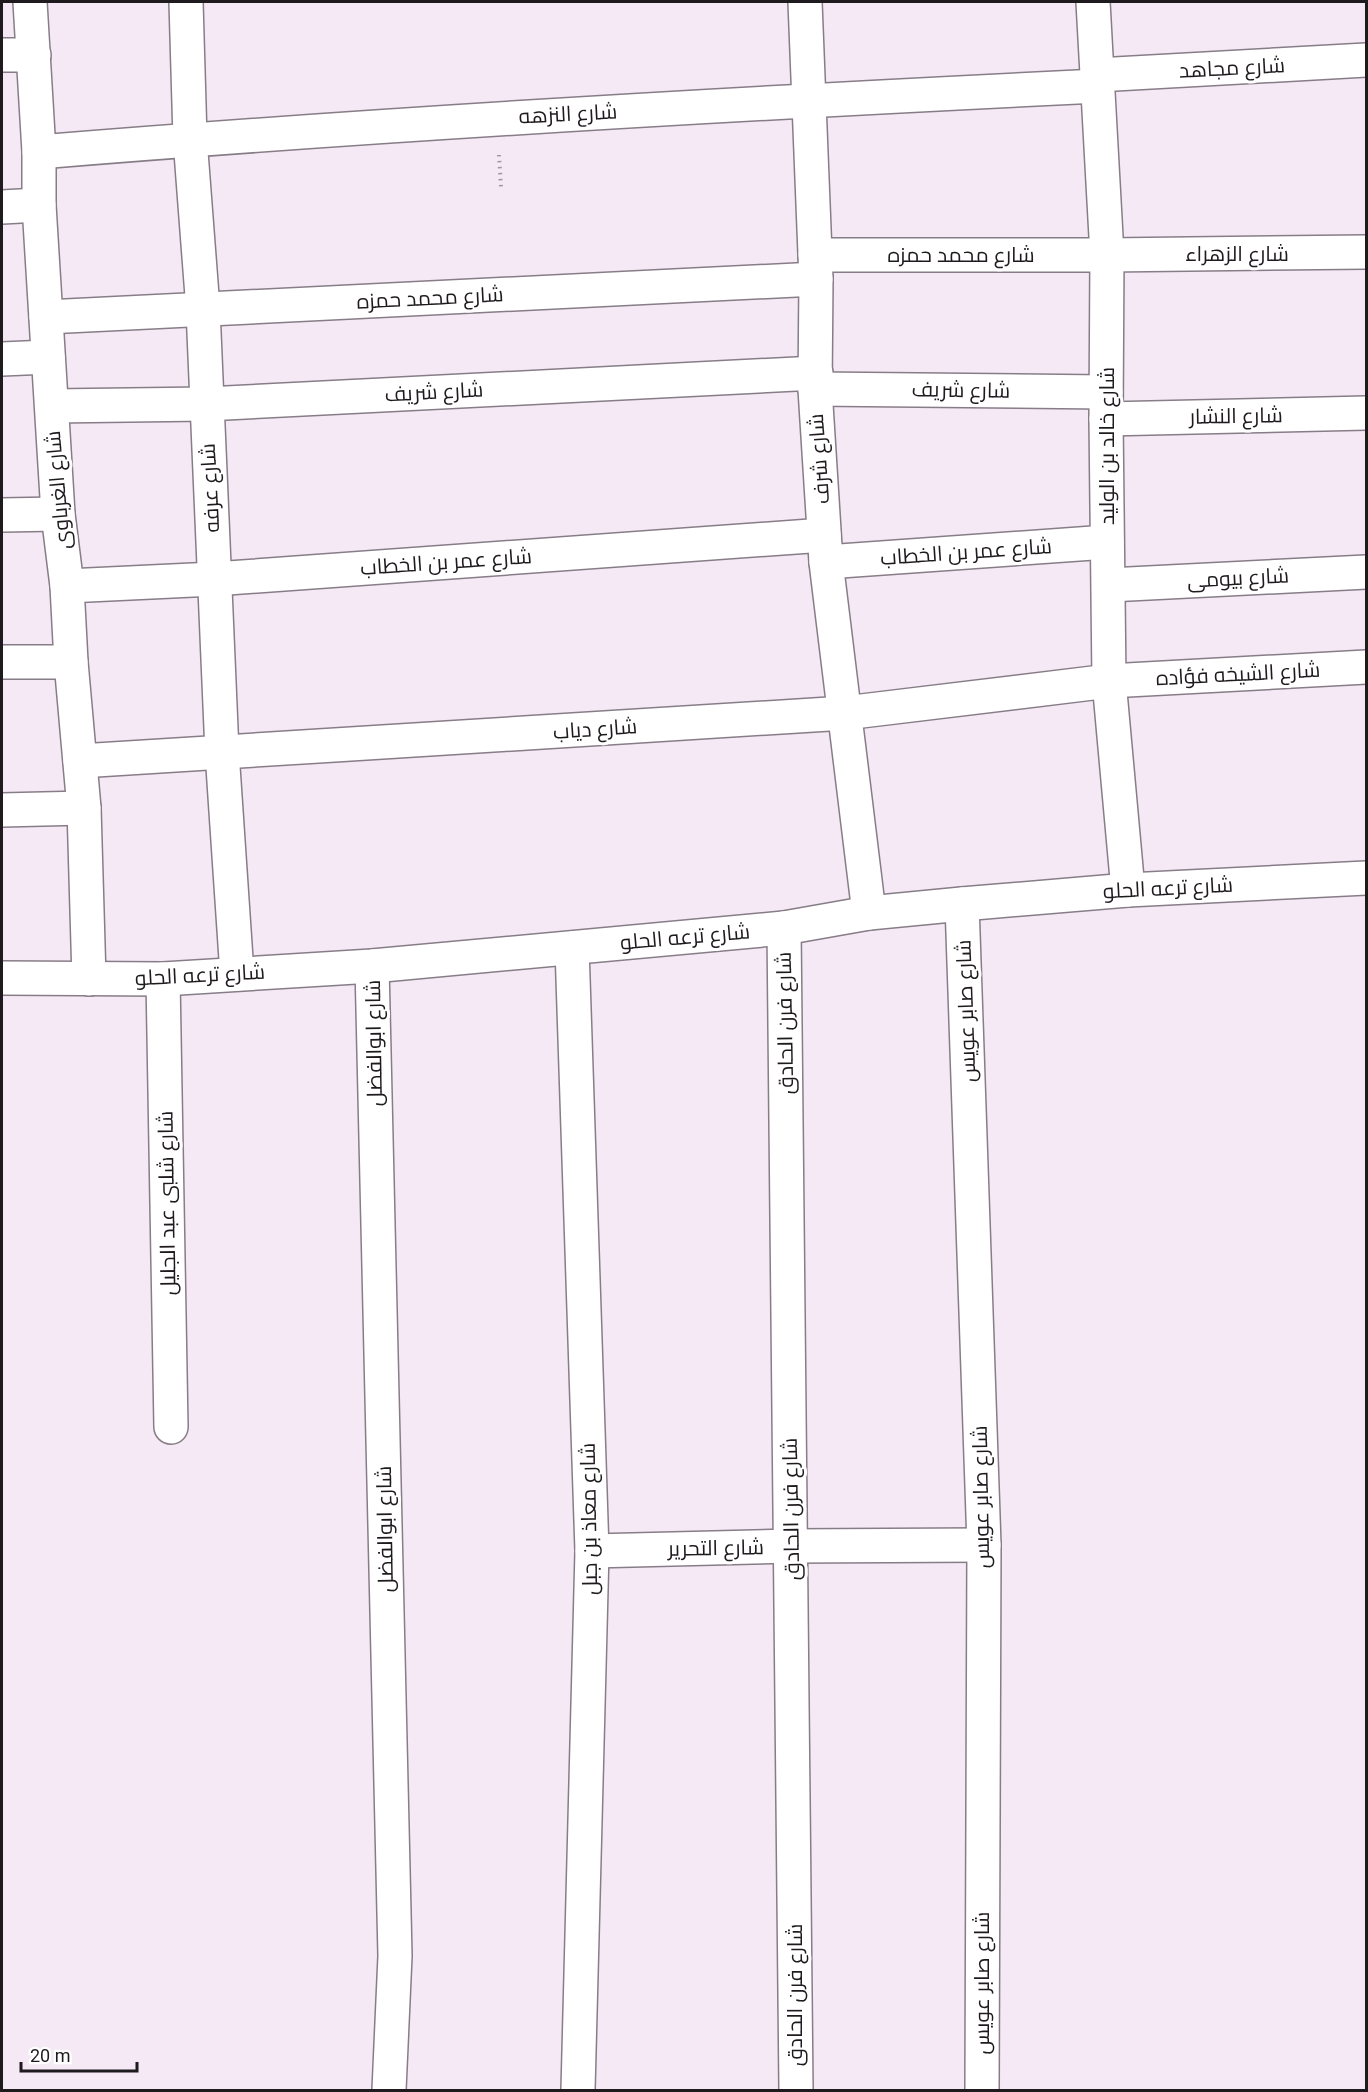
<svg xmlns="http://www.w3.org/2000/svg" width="1368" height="2092" viewBox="0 0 1368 2092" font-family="Roboto,Cairo,sans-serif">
<rect width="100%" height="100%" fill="#f4e9f5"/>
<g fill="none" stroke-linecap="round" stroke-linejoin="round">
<defs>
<g id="street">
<polyline points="30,2 39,152 39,205 58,514 67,586 71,662 84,808 89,979"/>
<polyline points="186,2 190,139 203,309 222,752 237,974"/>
<polyline points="805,2 816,279 815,389 826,562 869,913"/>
<polyline points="1093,2 1107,255 1106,419 1109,681 1128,890"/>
<polyline points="2,55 34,55"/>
<polyline points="1097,75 1366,60"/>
<path d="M39,152C392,123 745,103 1098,86"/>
<polyline points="2,207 39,205"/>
<polyline points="815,255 1107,255 1366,252"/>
<polyline points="46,317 816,279"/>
<polyline points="2,359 48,357"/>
<polyline points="815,389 1106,392"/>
<polyline points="52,406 206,404 816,373"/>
<polyline points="1106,419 1366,413"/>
<polyline points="2,515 58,514"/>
<polyline points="826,562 1107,542"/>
<polyline points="1109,585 1366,572"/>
<polyline points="67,586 214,579 824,535"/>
<polyline points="2,662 71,662"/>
<polyline points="80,761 845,713 1109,681 1366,667"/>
<polyline points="2,810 84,808"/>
<polyline points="962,904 984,1545 982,2090"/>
<polyline points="784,928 796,2090"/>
<polyline points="572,948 592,1551 578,2090"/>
<polyline points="372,966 395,1956 389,2090"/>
<polyline points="2,978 163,979 372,966 784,928 869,913 962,904 1128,890 1366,878"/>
<polyline points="163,979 171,1427"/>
<polyline points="592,1551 791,1546 984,1545"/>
</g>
</defs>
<use href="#street" stroke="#877d87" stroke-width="36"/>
<polyline stroke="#9f97a0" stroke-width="4" stroke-dasharray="1.5 4.5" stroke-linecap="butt" points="499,155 501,187"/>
<use href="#street" stroke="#fff" stroke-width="33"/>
</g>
<g text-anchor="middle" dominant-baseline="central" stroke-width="6" stroke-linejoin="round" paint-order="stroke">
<g font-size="21" fill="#1e1a1e" stroke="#fff">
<text transform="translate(1232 68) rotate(-3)">شارع مجاهد</text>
<text transform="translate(568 114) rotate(-3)">شارع النزهه</text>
<text x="1237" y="254">شارع الزهراء</text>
<text x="961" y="255">شارع محمد حمزه</text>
<text transform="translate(430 298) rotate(-3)">شارع محمد حمزه</text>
<text transform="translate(961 390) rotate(1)">شارع شريف</text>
<text transform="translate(434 392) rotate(-3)">شارع شريف</text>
<text transform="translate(1236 416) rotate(-1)">شارع النشار</text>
<text transform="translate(1107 446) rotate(-90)">شارع خالد بن الوليد</text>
<text transform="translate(819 459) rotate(-94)">شارع شرف</text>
<text transform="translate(210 488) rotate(-93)">شارع عرفه</text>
<text transform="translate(58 490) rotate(-95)">شارع الغرباوى</text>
<text transform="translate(966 552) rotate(-4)">شارع عمر بن الخطاب</text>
<text transform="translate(446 562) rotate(-4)">شارع عمر بن الخطاب</text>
<text transform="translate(1238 578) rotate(-3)">شارع بيومى</text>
<text transform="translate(1238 674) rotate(-3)">شارع الشيخه فؤاده</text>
<text transform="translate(595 729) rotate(-4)">شارع دياب</text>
<text transform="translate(1168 888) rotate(-3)">شارع ترعه الحلو</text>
<text transform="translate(685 937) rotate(-5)">شارع ترعه الحلو</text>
<text transform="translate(200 975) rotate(-3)">شارع ترعه الحلو</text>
<text transform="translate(966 1011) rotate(-92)">شارع صابر عويس</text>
<text transform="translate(785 1023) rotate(-91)">شارع فرن الحادق</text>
<text transform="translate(374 1043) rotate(-91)">شارع ابوالفضل</text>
<text transform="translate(167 1203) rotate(-91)">شارع شلبى عبد الجليل</text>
<text transform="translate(981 1497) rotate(-91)">شارع صابر عويس</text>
<text transform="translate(791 1509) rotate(-91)">شارع فرن الحادق</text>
<text transform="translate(589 1519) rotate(-91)">شارع معاذ بن جبل</text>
<text transform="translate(385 1529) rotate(-91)">شارع ابوالفضل</text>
<text transform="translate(716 1548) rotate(-1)">شارع التحرير</text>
<text transform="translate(982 1983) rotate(-90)">شارع صابر عويس</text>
<text transform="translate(795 1995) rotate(-90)">شارع فرن الحادق</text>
</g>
</g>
<rect width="1368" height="2092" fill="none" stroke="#1e1a1e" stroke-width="6"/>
<path d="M21 2062v9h116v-9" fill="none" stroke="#1e1a1e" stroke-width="3"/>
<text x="30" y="2062" font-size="18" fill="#1e1a1e" stroke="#ffffff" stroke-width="4.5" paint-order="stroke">20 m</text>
</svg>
